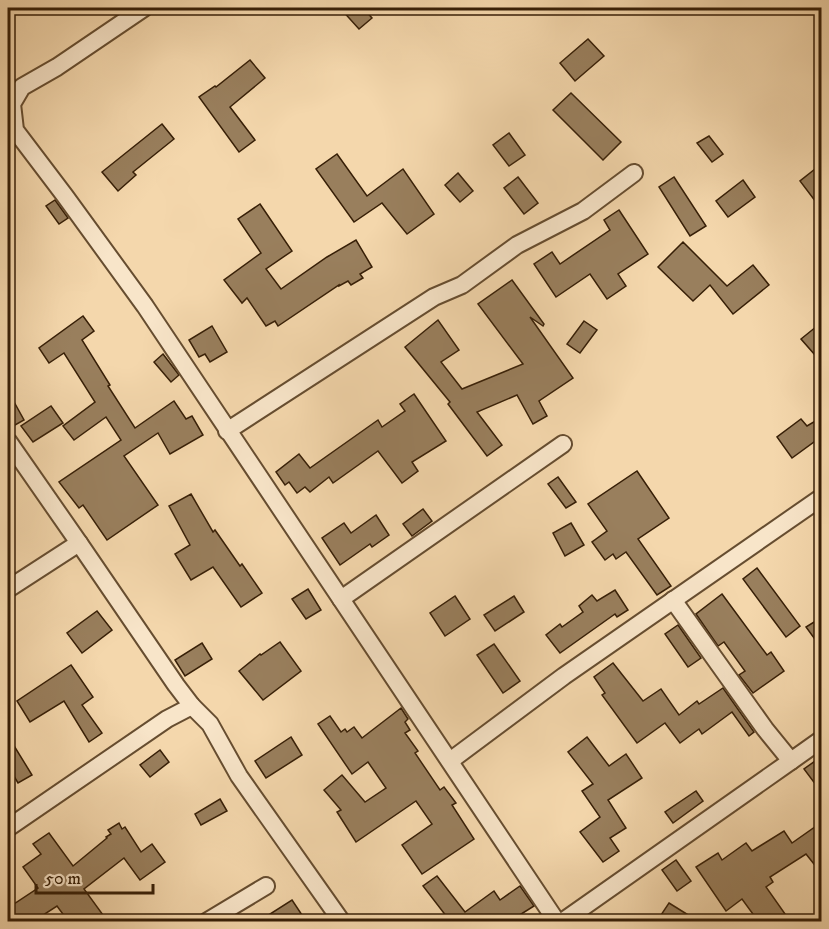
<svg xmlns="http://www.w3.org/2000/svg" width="829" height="929" viewBox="0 0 829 929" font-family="'IM FELL DW Pica',serif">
<rect width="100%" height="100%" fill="#f4d7ac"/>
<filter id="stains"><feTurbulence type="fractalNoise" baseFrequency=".00333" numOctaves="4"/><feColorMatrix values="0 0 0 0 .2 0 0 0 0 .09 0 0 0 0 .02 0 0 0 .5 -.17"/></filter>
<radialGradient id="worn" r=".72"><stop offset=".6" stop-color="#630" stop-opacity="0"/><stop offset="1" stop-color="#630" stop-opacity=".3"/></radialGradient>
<g fill="#997f5d" stroke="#371f07" stroke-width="1.5">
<polygon points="340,8 363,8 372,18 359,29"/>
<polygon points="588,39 604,56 575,81 560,63"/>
<polygon points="250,60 265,78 230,107 255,140 239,152 199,97 215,86 216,87"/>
<polygon points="571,93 621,142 603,160 553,110"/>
<polygon points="162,124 174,139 133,172 136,175 118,191 102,172"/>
<polygon points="509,133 525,155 509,166 493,145"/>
<polygon points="709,136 723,154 712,162 697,143"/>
<polygon points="337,154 367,196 403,169 434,214 407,234 382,203 354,222 316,169"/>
<polygon points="815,169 822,178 822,210 800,181"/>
<polygon points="458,173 473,191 460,202 445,185"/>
<polygon points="518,177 538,203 524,214 504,188"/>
<polygon points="674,177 706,226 690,236 659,187"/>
<polygon points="743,180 755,197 728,217 716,201"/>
<polygon points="55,200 68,218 59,224 46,206"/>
<polygon points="260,204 292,251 266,269 281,289 327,257 356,240 372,267 360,274 363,278 351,285 348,281 339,286 339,285 278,326 275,321 266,326 247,298 242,303 224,280 261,253 238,219"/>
<polygon points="619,210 648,254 618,274 626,286 607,299 590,274 556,297 534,264 552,252 560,264 610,230 604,220"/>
<polygon points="683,242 727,286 753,265 769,285 733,314 710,285 693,301 658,267"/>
<polygon points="512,280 544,324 543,326 530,317 573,378 539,401 547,416 533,424 517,395 477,412 502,445 487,456 448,404 450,402 405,347 438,320 459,350 441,362 462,389 523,364 478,304"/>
<polygon points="83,316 94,331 82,340 110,385 108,386 135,428 174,401 186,419 192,416 203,435 170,454 158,433 124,456 158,505 107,540 83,505 79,508 59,482 121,440 106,417 74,440 63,426 95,402 64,353 49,363 39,348"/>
<polygon points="584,321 597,330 580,353 567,344"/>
<polygon points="822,322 822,363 801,339"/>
<polygon points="212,326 227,352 210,362 205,354 199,357 189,340"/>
<polygon points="163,354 179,375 171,382 154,362"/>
<polygon points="8,391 24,420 8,429"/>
<polygon points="414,394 446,441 412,462 418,471 402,483 378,451 333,483 329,477 310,492 305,487 297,493 289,482 285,485 276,472 299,454 310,468 378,420 382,427 405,411 400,404"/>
<polygon points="51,406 63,423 33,442 21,426"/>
<polygon points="822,417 822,436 792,458 777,437 801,419 807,426"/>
<polygon points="637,471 669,518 638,539 671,586 657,595 626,552 616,559 613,554 605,560 592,542 607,531 588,504"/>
<polygon points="558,477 576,502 566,508 548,484"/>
<polygon points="191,494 213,532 215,530 240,566 242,564 262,593 241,607 213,567 191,580 175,554 190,545 169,506"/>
<polygon points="423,509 432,521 412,536 403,524"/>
<polygon points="376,515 389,535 372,547 370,544 340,565 322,538 344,523 351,533"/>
<polygon points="571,523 584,545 565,556 553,533"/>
<polygon points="757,568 800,626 786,637 743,579"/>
<polygon points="308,589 321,610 306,619 292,599"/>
<polygon points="615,590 628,610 617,617 615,614 560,653 546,635 560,624 562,627 583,612 579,606 592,595 597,601"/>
<polygon points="722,594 767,655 771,652 784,671 753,693 739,675 745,671 724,642 718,646 696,614"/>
<polygon points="455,596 470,619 445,636 430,613"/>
<polygon points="514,596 524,612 495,631 484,615"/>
<polygon points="97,611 112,630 82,653 67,633"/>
<polygon points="822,617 822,649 806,627"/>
<polygon points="678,625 701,658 688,667 665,634"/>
<polygon points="280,642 301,671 263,700 239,671 260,654 261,655"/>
<polygon points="202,643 212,659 185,676 175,660"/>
<polygon points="494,644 520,681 503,693 477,655"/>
<polygon points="613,663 643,701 661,689 679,715 697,701 699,704 723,688 754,732 749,736 732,712 702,734 699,729 680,743 665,723 637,743 602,695 605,693 594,677"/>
<polygon points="71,665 93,697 82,705 102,733 89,742 64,701 30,722 17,701"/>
<polygon points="401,708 408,719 405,722 410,730 405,733 418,751 415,753 440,790 444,787 456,803 452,805 474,839 422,874 402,845 432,824 416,801 356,842 337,812 341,810 324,790 342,775 365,802 386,788 368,762 352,774 318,724 330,716 341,732 345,729 347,732 354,727 362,738"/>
<polygon points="8,736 32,775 18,783 8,766"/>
<polygon points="291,737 302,755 266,778 255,761"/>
<polygon points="587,737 609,766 626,754 642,778 608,800 626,828 610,838 619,851 603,862 580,832 600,817 582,791 593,784 568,752"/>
<polygon points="160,750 169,762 150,777 140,765"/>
<polygon points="822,756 822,793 804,769"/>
<polygon points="696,791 703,801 673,823 665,812"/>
<polygon points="220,799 227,811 201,825 195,814"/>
<polygon points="822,822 822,874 806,854 770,877 773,882 766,887 790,921 758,921 742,899 726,911 696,867 718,853 722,860 746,843 752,851 784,831 792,843"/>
<polygon points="119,823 122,829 125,827 141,852 152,844 165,862 140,880 124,858 84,889 103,915 93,921 68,921 57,906 34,921 17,921 8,908 38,888 23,867 41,854 33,844 49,833 73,866 107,838 106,837 111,834 108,830"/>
<polygon points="676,860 691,881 677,891 662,870"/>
<polygon points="437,876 465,912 494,891 500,900 520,886 534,906 518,916 522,921 450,921 423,886"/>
<polygon points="292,900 306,921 259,921"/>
<polygon points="669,903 698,921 657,921"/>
</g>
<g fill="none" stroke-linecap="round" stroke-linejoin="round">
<defs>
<g id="minor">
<polyline points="144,8 57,67 22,87 12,104 15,130 65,196 145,306 557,922"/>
<polyline points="227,431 434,297 462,285 517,245 583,211 634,173"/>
<polyline points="8,441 79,543"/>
<polyline points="8,589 79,543 176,685 192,706 210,724 239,776 342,922"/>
<polyline points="341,599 563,444"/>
<polyline points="450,761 564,676 822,497"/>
<polyline points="791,761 822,739"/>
<polyline points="8,828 167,719 192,706"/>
<polyline points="206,922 266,886"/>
<polyline points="562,922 791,761 765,729 673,600"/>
</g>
</defs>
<use href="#minor" stroke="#664d30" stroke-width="20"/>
<use href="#minor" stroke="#f8e5c9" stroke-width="16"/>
</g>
<rect width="829" height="929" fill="none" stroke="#f4d7ac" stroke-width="30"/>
<rect x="9" y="9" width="811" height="911" fill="none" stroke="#371f07" stroke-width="3"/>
<rect x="15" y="15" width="799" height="899" fill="none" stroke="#371f07" stroke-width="1.5"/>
<path d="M36 884v9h117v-9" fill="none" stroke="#371f07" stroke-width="3"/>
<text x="45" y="884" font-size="18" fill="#371f07" stroke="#f8e5c9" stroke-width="4.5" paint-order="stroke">50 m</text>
<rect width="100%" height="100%" filter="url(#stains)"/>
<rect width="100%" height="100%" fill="url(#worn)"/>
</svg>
